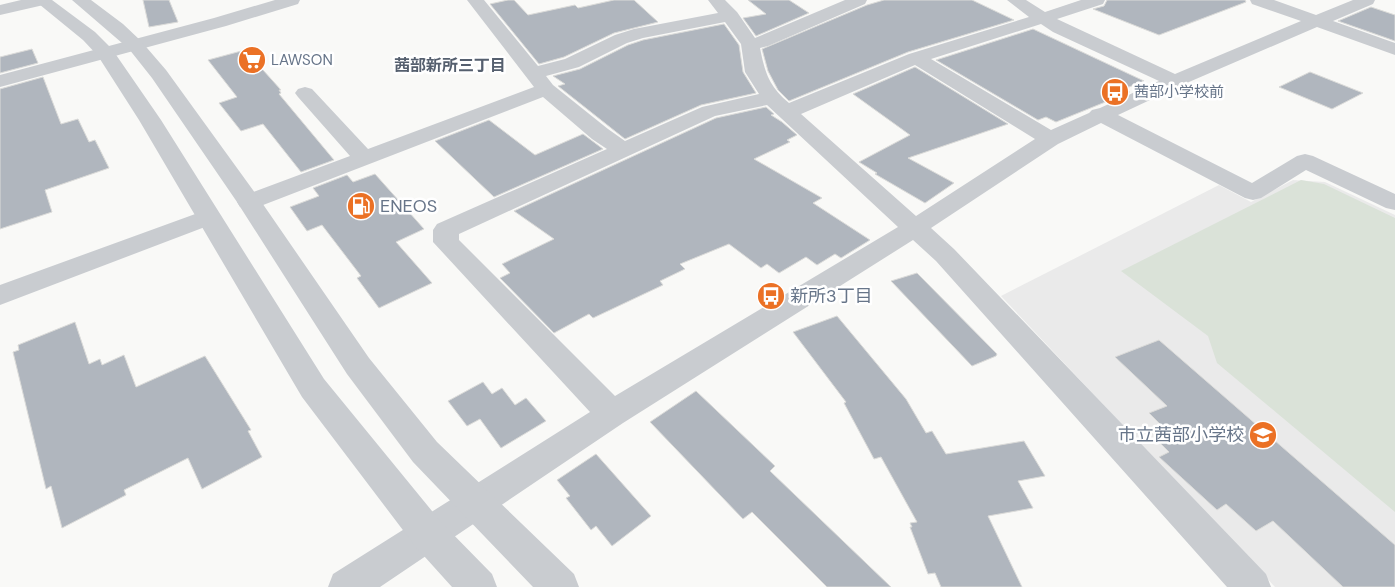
<svg xmlns="http://www.w3.org/2000/svg" width="1395" height="587" viewBox="0 0 1395 587" font-family="'DM Sans','Noto Sans JP',sans-serif">
<rect width="100%" height="100%" fill="#f9f9f7"/>
<polygon fill="#eaeaea" points="1293,180 1325,182 1395,215 1395,587 1275,587 1001,296 1219,185 1251,202"/>
<polygon fill="#dae2d8" points="1301,180 1324,184 1395,218 1395,512 1217,363 1208,336 1121,271"/>
<g fill="#b0b6be" stroke="#dbdbd9">
<polygon points="143,0 169,0 178,22 149,27"/>
<polygon points="508,0 514,0 528,15 575,5 578,8 614,0 634,0 658,22 614,33 564,57 539,64 490,4"/>
<polygon points="748,0 789,0 809,13 756,36 743,18 766,14"/>
<polygon points="884,0 972,0 1014,20 908,52 789,101 778,90 768,71 762,49 867,5"/>
<polygon points="1107,0 1245,0 1246,2 1159,35 1093,9 1104,6"/>
<polygon points="1371,7 1395,15 1395,41 1338,21"/>
<polygon points="724,24 739,45 743,72 756,93 701,105 625,139 558,86 565,84 553,76 580,69 628,45 643,40"/>
<polygon points="1033,29 1144,81 1124,89 1130,92 1056,122 1046,117 1038,120 936,60"/>
<polygon points="32,49 38,63 0,73 0,57"/>
<polygon points="245,50 281,90 279,90 281,93 279,94 334,160 301,172 263,124 241,131 219,103 237,97 208,60"/>
<polygon points="915,67 1008,124 908,158 954,183 925,203 875,174 877,173 859,162 910,135 853,94"/>
<polygon points="1310,72 1363,93 1332,109 1279,87"/>
<polygon points="43,77 61,124 78,119 89,142 95,140 109,168 45,190 52,212 0,229 0,89"/>
<polygon points="766,107 774,114 771,115 782,122 797,135 787,140 790,142 754,159 822,198 813,203 870,240 841,258 835,254 817,265 806,257 779,273 767,264 761,268 729,244 680,264 685,269 660,281 663,285 593,318 589,314 554,333 500,278 510,273 502,264 554,239 514,211 716,118"/>
<polygon points="489,120 535,155 583,134 603,149 494,197 435,141"/>
<polygon points="375,174 424,229 396,242 432,283 379,308 357,278 361,276 322,225 307,231 290,207 319,196 313,188 347,175 353,182"/>
<polygon points="917,273 997,354 996,356 972,366 891,281"/>
<polygon points="837,316 906,399 926,433 932,431 946,454 1024,441 1045,476 1018,481 1033,508 988,516 1022,587 941,587 935,573 928,574 910,527 912,527 910,523 917,522 881,457 874,459 844,403 846,402 793,332"/>
<polygon points="75,322 89,364 100,359 102,365 124,355 136,387 205,356 251,430 248,431 262,457 202,489 188,458 124,490 126,495 62,528 51,486 46,489 13,352 19,350 18,345"/>
<polygon points="1159,340 1395,545 1395,587 1343,587 1273,521 1256,531 1226,504 1217,510 1159,457 1169,452 1157,440 1171,435 1149,413 1167,406 1115,357"/>
<polygon points="483,382 492,394 502,388 515,405 526,398 546,421 501,448 480,419 467,426 448,401"/>
<polygon points="696,391 775,466 770,471 891,587 827,587 752,512 743,519 650,422"/>
<polygon points="596,454 651,516 612,546 596,526 591,530 566,498 570,496 557,480"/>
</g>
<g fill="none" stroke-linecap="round" stroke-linejoin="round">
<g fill="#c9ccd0" fill-rule="evenodd">
<polygon points="21,0 50,0 48,4 0,15 0,5"/>
<polygon points="275,0 300,0 298,4 226,26 0,87 0,75 214,18"/>
<path d="M467,0H484L538,66L565,59L615,35L634,29L718,13L708,0H725L737,12L755,38L845,0H867L865,4L768,46L760,48C765,73 769,86 789,103L909,54L1029,17L1007,0H1026L1045,12L1081,0H1105L1103,4L1057,19L1175,74L1301,21L1252,4L1250,0H1274L1316,15L1353,0H1375L1373,4L1333,21L1395,43V55L1317,27L1182,85L1118,115L1252,183L1297,156L1305,154L1313,156L1395,194V210L1386,208L1306,170L1261,198L1253,200L1245,198L1101,123L1058,144L931,228L954,249L1266,574L1271,587H1227L936,261L913,240L623,423L380,587H328L333,574L590,412L433,242V230L437,224L607,149L592,139L543,97L258,207L249,209L240,207L237,202L240,197L350,156L298,97L295,93L298,89L305,87L312,89L368,149L534,87ZM725,22L741,44L745,72L759,94L702,107L625,141L608,129L553,85L546,76L579,67L627,43L643,38ZM1041,24L1053,32L1159,81L1100,108L1092,110L1089,113L1051,130L931,59ZM915,65L1035,139L916,216L801,114ZM767,105L898,227L615,396L459,240V234L715,116Z"/>
<polygon points="209,209 218,212 221,217 218,222 0,305 0,285"/>
</g>
<g fill="#c9ccd0" fill-rule="evenodd">
<polygon points="34,0 52,0 95,32 112,49 161,120 324,379 441,522 492,574 497,587 452,587 415,546 302,397 139,120 98,56 83,40"/>
<polygon points="72,0 91,0 123,24 141,41 166,70 258,197 369,358 437,442 574,574 579,587 533,587 413,462 347,374 237,202 152,78 129,49"/>
</g>
</g>
<defs>
<symbol id="supermarket-disc" viewBox="-11 -11 22 22"><circle r="9.5" fill="#eb7125" stroke="#fff"/><path d="M-6-5.5h2.5l.6 2H6L4.5 2H-2.5L-4.4-4H-6ZM-1.5 3.2a1.3 1.3 0 1 0 .1 0ZM3 3.2a1.3 1.3 0 1 0 .1 0Z" fill="#fff"/></symbol>
<symbol id="bus-disc" viewBox="-11 -11 22 22"><circle r="9.5" fill="#eb7125" stroke="#fff"/><path d="M-5-6H5V4H4V6H2V4H-2V6H-4V4H-5ZM-3.5-4V0h7V-4ZM-3.5 1.2v1.5H-2V1.2ZM2 1.2v1.5H3.5V1.2Z" fill="#fff"/></symbol>
<symbol id="fuel-disc" viewBox="-11 -11 22 22"><circle r="9.5" fill="#eb7125" stroke="#fff"/><path d="M-5.5-6h7V0h2V4h1.3V-2.5L3-4.5l.8-.8L6-3V5H2.5V1h-1V6h-7ZM-4.2-4.7v3.2H.2V-4.7Z" fill="#fff"/></symbol>
<symbol id="school-disc" viewBox="-11 -11 22 22"><circle r="9.5" fill="#eb7125" stroke="#fff"/><path d="M0-5L7-2L0 1L-7-2ZM-4 1L0 2.5L4 1V4Q0 6-4 4Z" fill="#fff"/></symbol>
</defs>
<g fill-rule="evenodd">
<use href="#supermarket-disc" x="236" y="44" width="32" height="32"/>
<use href="#bus-disc" x="1099" y="76" width="32" height="32"/>
<use href="#fuel-disc" x="345" y="190" width="32" height="32"/>
<use href="#bus-disc" x="755" y="280" width="32" height="32"/>
<use href="#school-disc" x="1247" y="419" width="32" height="32"/>
</g>
<g text-anchor="middle" dominant-baseline="central" stroke-width="5" stroke-linejoin="round" paint-order="stroke">
<g font-size="15" fill="#677589" stroke="#fff" text-anchor="start">
<text x="271" y="60">LAWSON</text>
<text x="1134" y="92">茜部小学校前</text>
</g>
<g font-size="16" font-weight="bold" fill="#555f6e" stroke="#fff">
<text x="450" y="65">茜部新所三丁目</text>
</g>
<g font-size="18" fill="#677589" stroke="#fff" text-anchor="start">
<text x="380" y="206">ENEOS</text>
<text x="790" y="296">新所3丁目</text>
<text x="1244" y="435" text-anchor="end">市立茜部小学校</text>
</g>
</g>
</svg>
